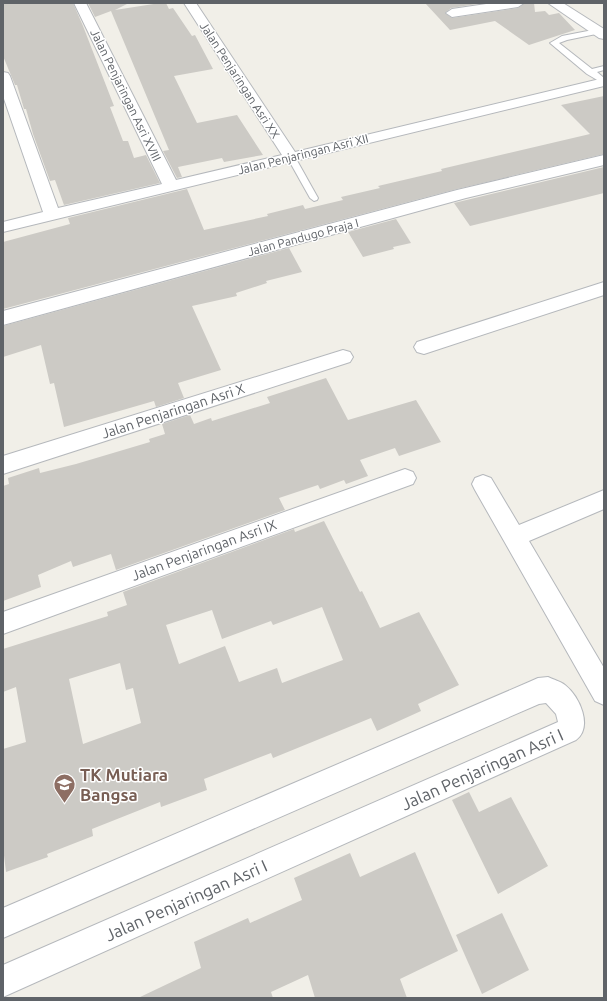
<svg xmlns="http://www.w3.org/2000/svg" width="607" height="1001" viewBox="0 0 607 1001" font-family="Ubuntu,sans-serif">
<rect width="100%" height="100%" fill="#f1efe8"/>
<g fill="#cccac5" fill-rule="evenodd">
<polygon points="3,3 73,3 83,26 114,106 110,107 123,141 128,141 134,158 146,155 160,183 64,205 55,180 50,181 33,134 26,109 24,109 17,85 15,85 3,56"/>
<polygon points="88,3 129,3 115,10 160,3 166,3 169,9 173,8 192,36 195,35 213,69 174,76 197,123 237,115 263,155 224,162 222,158 178,167 182,177 177,178 163,151 169,150 111,11 95,17"/>
<polygon points="425,3 483,3 451,8 445,13 452,18 518,8 525,3 534,3 535,12 545,11 549,15 559,13 575,30 529,45 495,21 450,30"/>
<polygon points="604,96 604,154 457,189 3,309 3,242 70,224 68,218 187,189 204,230 268,216 267,214 303,205 305,209 343,200 341,197 380,188 378,186 442,171 441,169 590,134 561,105"/>
<polygon points="604,167 604,193 470,226 454,203"/>
<polygon points="396,219 411,243 393,247 394,249 363,257 348,232"/>
<polygon points="289,248 302,272 266,281 267,283 236,293 237,296 192,306 221,370 178,383 184,398 156,407 154,401 64,427 54,383 50,384 41,345 3,357 3,326"/>
<polygon points="326,378 348,420 416,400 441,442 399,456 395,448 360,460 368,476 346,484 344,480 320,489 318,485 279,498 285,510 116,570 111,554 73,567 71,561 38,575 41,587 3,601 3,486 9,484 8,478 39,468 40,473 76,464 150,442 149,439 165,434 162,424 190,415 194,424 211,418 212,421 270,403 267,397"/>
<path d="M324,521L360,592L362,591L380,628L419,612L459,685L418,704L421,711L377,731L371,718L273,758L271,753L204,779L207,790L161,807L160,802L92,829L93,836L47,854L48,857L6,872L3,847V749L26,742L16,687L3,692V649L108,616L107,612L127,605L123,592L294,529L295,532ZM322,607L343,660L282,683L277,668L239,682L225,646L179,664L166,625L212,610L222,639L271,621L273,625ZM120,663L126,690L133,688L141,723L83,744L69,679Z"/>
<polygon points="469,792 479,812 511,797 548,866 498,894 452,800"/>
<polygon points="415,852 458,951 400,979 407,998 315,998 308,975 271,992 273,998 138,998 201,968 194,942 248,918 250,923 302,900 294,878 350,853 360,877"/>
<polygon points="502,913 529,970 482,994 456,935"/>
</g>
<g fill="none" stroke-linecap="round" stroke-linejoin="round">
<defs>
<g id="service">
<polygon points="598,29 601,29 601,33 567,40 559,43 592,69 604,66 604,70 597,72 604,78 604,84 587,74 550,43 562,36"/>
<polygon points="291,154 295,157 318,198 317,200 314,201 310,198 287,157"/>
</g>
<g id="minor">
<polygon points="74,3 86,3 176,180 282,155 184,3 196,3 295,152 604,78 604,86 3,232 3,222 43,212 3,96 3,72 8,73 10,76 58,208 162,184"/>
<polygon points="493,3 524,3 518,7 452,17 446,13 452,9"/>
<polygon points="604,155 604,165 466,198 3,325 3,311 457,190"/>
<polygon points="604,282 604,295 424,354 417,352 414,347 417,342"/>
<polygon points="343,350 350,352 353,357 350,362 3,474 3,456"/>
<polygon points="405,469 413,472 416,478 413,484 3,634 3,612"/>
<polygon points="483,475 491,478 519,525 604,490 604,509 529,541 604,668 604,705 595,701 475,490 472,484 475,478"/>
<path d="M548,677C554,680 560,681 565,685C580,697 593,727 576,740L3,997V965L558,722L556,714L546,703L539,704L3,938V908L529,682L538,678Z"/>
</g>
<polygon id="tertiary" points="548,3 563,3 604,29 604,39 599,38"/>
</defs>
<use href="#service" stroke="#b5b8bc" stroke-width="2"/>
<use href="#minor" stroke="#b5b8bc" stroke-width="2"/>
<use href="#tertiary" stroke="#b5b8bc" stroke-width="2"/>
<use href="#service" fill="#fff" fill-rule="evenodd"/>
<use href="#minor" fill="#fff" fill-rule="evenodd"/>
<use href="#tertiary" fill="#fff" fill-rule="evenodd"/>
</g>
<defs>
<symbol id="school-pin" viewBox="-11 -11 22 30"><path d="M0 17L-7.5 6A9.5 9.5 0 1 1 7.5 6Z" fill="#8d6e63" stroke="#fff"/><path d="M0-5L7-2L0 1L-7-2ZM-4 1L0 2.5L4 1V4Q0 6-4 4Z" fill="#fff"/></symbol>
</defs>
<g fill-rule="evenodd">
<use href="#school-pin" x="52" y="772" width="25" height="34"/>
</g>
<g text-anchor="middle" dominant-baseline="central" stroke-width="3" stroke-linejoin="round" paint-order="stroke">
<g font-size="12" fill="#5f6368" stroke="#fff">
<text transform="translate(240 80) rotate(57)">Jalan Penjaringan Asri XX</text>
<text transform="translate(126 95) rotate(64)">Jalan Penjaringan Asri XVIII</text>
<text transform="translate(303 154) rotate(-14)">Jalan Penjaringan Asri XII</text>
<text transform="translate(303 237) rotate(-15)">Jalan Pandugo Praja I</text>
</g>
<g font-size="14" fill="#5f6368" stroke="#fff">
<text transform="translate(173 411) rotate(-18)">Jalan Penjaringan Asri X</text>
<text transform="translate(204 550) rotate(-20)">Jalan Penjaringan Asri IX</text>
</g>
<g font-size="17" fill="#5f6368" stroke="#fff">
<text transform="translate(482 769) rotate(-24)">Jalan Penjaringan Asri I</text>
<text transform="translate(186 900) rotate(-24)">Jalan Penjaringan Asri I</text>
</g>
<g font-size="17" font-weight="bold" fill="#785e54" stroke="#fff" text-anchor="start">
<text x="80" y="774">TK Mutiara<tspan x="80" dy="20">Bangsa</tspan></text>
</g>
</g>
<rect width="607" height="1001" fill="none" stroke="#5f6368" stroke-width="8"/>
</svg>
